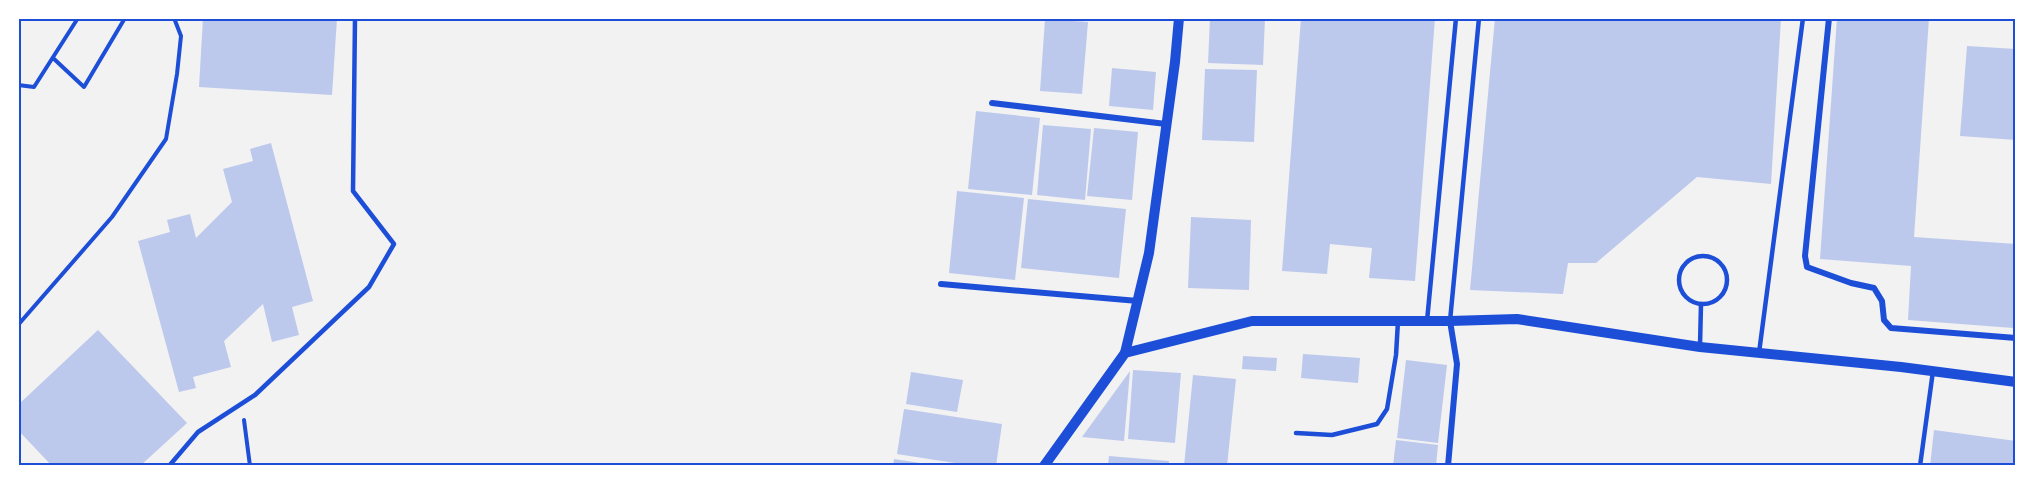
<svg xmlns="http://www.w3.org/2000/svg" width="2034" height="484" viewBox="0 0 2034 484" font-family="Arial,sans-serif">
<rect width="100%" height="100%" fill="#f2f2f2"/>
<g fill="#bdc9ec">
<polygon points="203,18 337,18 332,95 199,87"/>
<polygon points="1210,18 1265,18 1263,65 1208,63"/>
<polygon points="1301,18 1435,18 1415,281 1369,278 1372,248 1330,244 1327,274 1282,271"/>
<polygon points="1495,18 1781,18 1771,184 1697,177 1596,263 1568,263 1563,294 1470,290"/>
<polygon points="1837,18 1929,18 1914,237 2016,244 2016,282 2013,328 1908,320 1911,266 1820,259"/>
<polygon points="1045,19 1088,22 1082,94 1040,91"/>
<polygon points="1967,46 2016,49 2016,140 1960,136"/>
<polygon points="1112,68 1156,72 1153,110 1109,106"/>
<polygon points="1205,69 1257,70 1254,142 1202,140"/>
<polygon points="976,111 1040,118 1032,195 968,189"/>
<polygon points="1043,125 1091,129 1085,200 1037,195"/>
<polygon points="1094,128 1138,132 1132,200 1087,196"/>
<polygon points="271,143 313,301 292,307 299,335 272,342 263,304 224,341 231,367 193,377 196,388 179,392 138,241 170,232 167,220 190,214 196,238 232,202 223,169 253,161 250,149"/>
<polygon points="957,191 1024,198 1015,280 949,273"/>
<polygon points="1028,199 1126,209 1119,278 1021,268"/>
<polygon points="1191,217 1251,220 1249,290 1188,288"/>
<polygon points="98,330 187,423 140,466 52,466 18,430 18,405"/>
<polygon points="1303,354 1360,358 1358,383 1301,378"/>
<polygon points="1243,356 1277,358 1276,371 1242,369"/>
<polygon points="1406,360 1447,365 1438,443 1397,438"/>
<polygon points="1133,370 1181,373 1175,443 1128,439"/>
<polygon points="1130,371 1124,441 1082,437"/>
<polygon points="911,372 963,380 957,412 906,404"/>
<polygon points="1193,375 1236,379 1227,466 1184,466"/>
<polygon points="904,409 1002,424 996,466 974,466 897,454"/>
<polygon points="1934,430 2016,441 2016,466 1930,466"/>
<polygon points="1396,440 1438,445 1436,466 1393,466"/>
<polygon points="1109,456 1169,461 1168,466 1108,466"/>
<polygon points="894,459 933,465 933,466 893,466"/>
</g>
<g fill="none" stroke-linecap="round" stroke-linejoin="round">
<g stroke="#1d4ed8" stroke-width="4">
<polyline points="53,58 84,87 125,18"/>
<polyline points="18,85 34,87 78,18"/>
<polyline points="18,325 112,217 166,139 177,74 181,36 174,18"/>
<polyline points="244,420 250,466"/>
</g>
<g stroke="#1d4ed8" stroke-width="4.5">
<circle cx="1703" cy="280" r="24"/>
<polyline points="1427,321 1456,18"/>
<polyline points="1450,321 1479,18"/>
<polyline points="1700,346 1701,304"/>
<polyline points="1759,353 1803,18"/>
<polyline points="1296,433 1332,435 1377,424 1387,409 1396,355 1398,321"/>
<polyline points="169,466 198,432 255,395 369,287 394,244 353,191 355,18"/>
<polyline points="1920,466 1933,371"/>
</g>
<g stroke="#1d4ed8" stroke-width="6">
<polyline points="1829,18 1805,256 1807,267 1851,283 1874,288 1882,301 1884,320 1891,328 2016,338"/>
<polyline points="992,103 1166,124"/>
<polyline points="941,284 1138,301"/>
<polyline points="1448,466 1457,364 1450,321"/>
</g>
<g stroke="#1d4ed8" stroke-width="10">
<polyline points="1125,353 1149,253 1175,62 1179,18"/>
<polyline points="1044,466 1125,353 1252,321 1450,321 1517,319 1700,347 1901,367 2016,382"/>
</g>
</g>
<rect width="2034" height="484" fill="none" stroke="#ffffff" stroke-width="39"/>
<rect x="20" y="20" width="1994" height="444" fill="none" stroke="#1d4ed8" stroke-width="2"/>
</svg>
